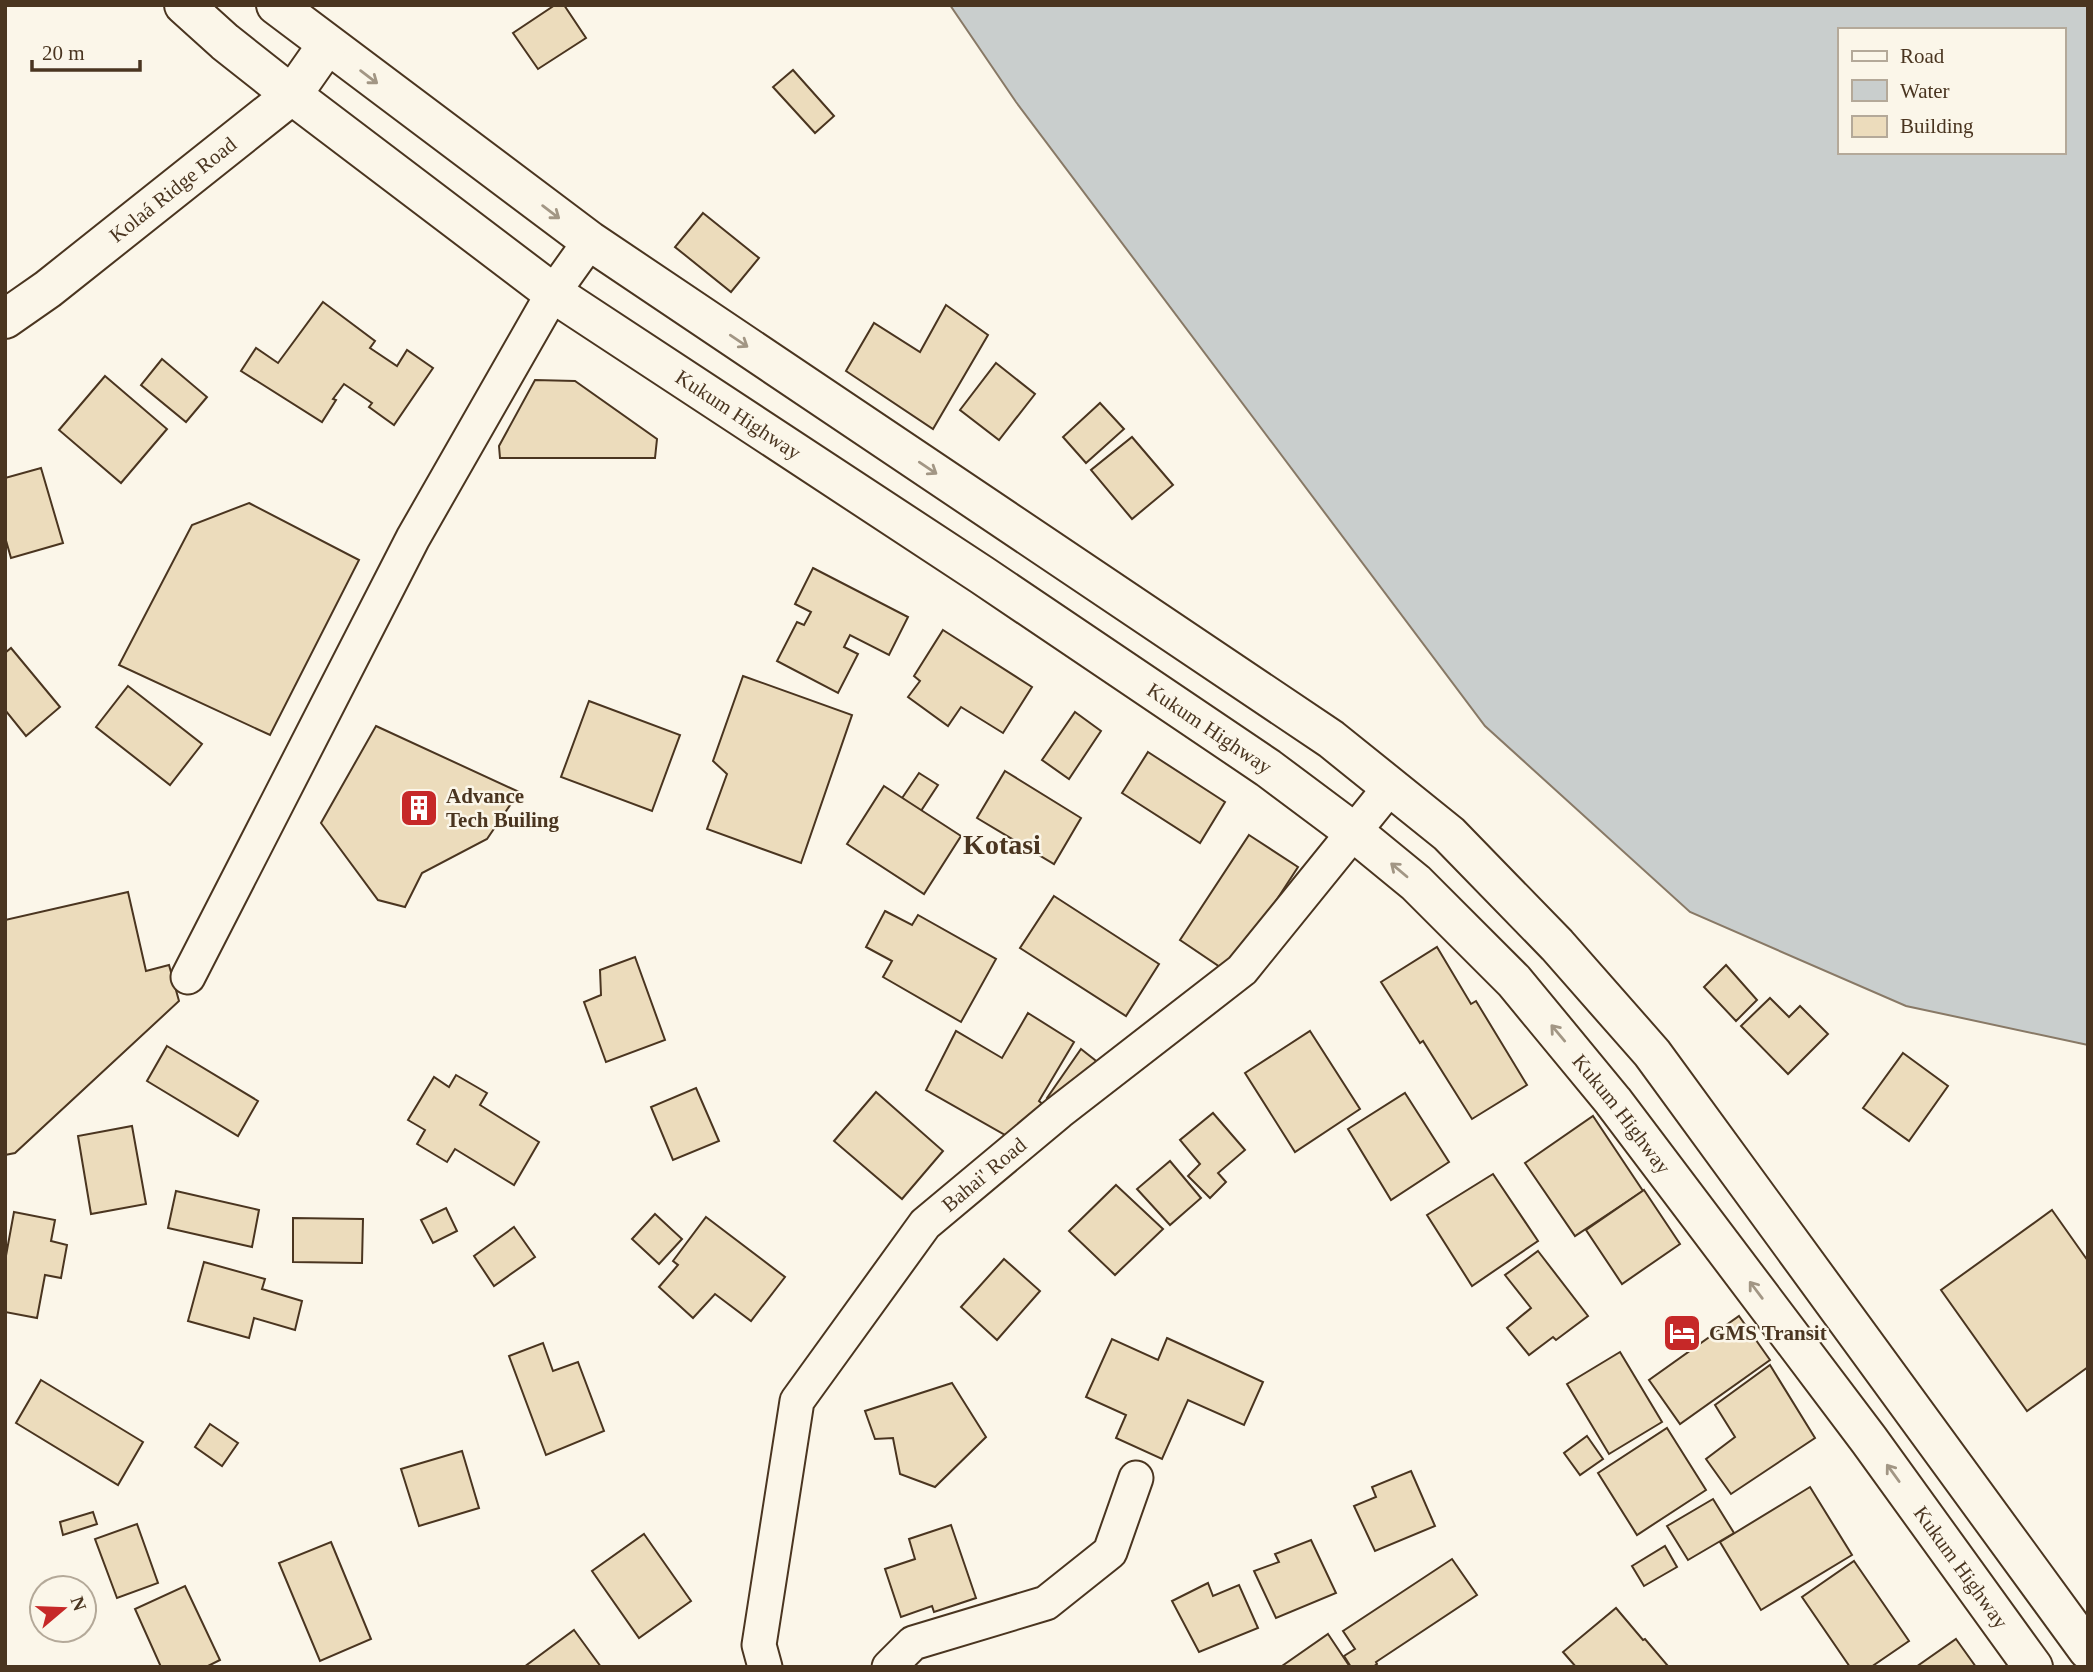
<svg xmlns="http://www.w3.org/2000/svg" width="2093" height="1672" viewBox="0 0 2093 1672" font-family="'Times New Roman',serif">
<rect width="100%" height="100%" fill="#fbf6e9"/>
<path fill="#c9cecd" stroke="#887966" stroke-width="2" fill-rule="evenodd" d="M950,5H2088V1045L1906,1006L1690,912L1485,726L1016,102ZM1839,30H2063V152H1839Z"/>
<g fill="#ecdcbc" stroke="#4a3520" stroke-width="2">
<polygon points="555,5 564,5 586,38 538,69 513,33"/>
<polygon points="793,70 834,116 815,133 773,87"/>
<polygon points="703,213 759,258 731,292 675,247"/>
<polygon points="323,302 375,341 370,348 397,366 407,350 433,368 394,425 369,407 372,403 344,384 333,399 336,400 322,422 241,371 256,348 278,363"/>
<polygon points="946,305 988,335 933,429 846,371 874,323 920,352"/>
<polygon points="162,359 207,397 186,422 141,385"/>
<polygon points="996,363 1035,394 999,440 960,410"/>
<polygon points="105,376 167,429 121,483 59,430"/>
<polygon points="535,380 575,381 657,439 655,458 500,458 499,446"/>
<polygon points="1100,403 1124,429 1086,463 1063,437"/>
<polygon points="1132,437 1173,485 1132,519 1091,470"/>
<polygon points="41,468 63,543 11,558 5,537 5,478"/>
<polygon points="249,503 359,560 270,735 119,665 192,525"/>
<polygon points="813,568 908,617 889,655 850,635 844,647 858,654 838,693 777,661 797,622 804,625 811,612 795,604"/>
<polygon points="943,630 1032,687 1003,733 961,707 948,726 908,697 920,681 914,676"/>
<polygon points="11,648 60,707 26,736 5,710 5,653"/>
<polygon points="743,676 852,715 801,863 707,829 727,774 713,761"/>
<polygon points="128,686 202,744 170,785 96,727"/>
<polygon points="589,701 680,735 652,811 561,777"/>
<polygon points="1075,712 1101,731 1069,779 1042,760"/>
<polygon points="376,726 519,792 487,839 422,873 405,907 378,900 321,823"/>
<polygon points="1148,752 1225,802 1200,843 1122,793"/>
<polygon points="1005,771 1081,818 1054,864 977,818"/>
<polygon points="919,773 938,785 913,823 894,810"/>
<polygon points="884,786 961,836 924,894 847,844"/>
<polygon points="1249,835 1298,867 1229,973 1180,940"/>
<polygon points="128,892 146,971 169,965 179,1001 15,1153 5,1155 5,920"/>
<polygon points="1054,896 1159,964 1126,1016 1020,948"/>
<polygon points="885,911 912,925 918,915 996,959 961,1022 883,977 892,961 866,947"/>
<polygon points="1437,947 1471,1004 1476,1001 1527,1085 1472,1119 1423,1041 1420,1043 1381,982"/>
<polygon points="635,957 665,1040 606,1062 584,1002 601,995 600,970"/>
<polygon points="1726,965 1757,1000 1736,1021 1704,987"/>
<polygon points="1770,998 1789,1017 1800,1006 1828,1034 1788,1074 1741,1026"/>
<polygon points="1028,1013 1074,1042 1039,1101 1046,1107 1021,1144 926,1090 956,1031 1002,1058"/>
<polygon points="1310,1031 1360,1109 1295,1152 1245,1073"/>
<polygon points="167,1046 258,1101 238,1136 147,1081"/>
<polygon points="1081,1049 1105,1068 1069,1113 1047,1098"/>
<polygon points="1903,1053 1948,1086 1909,1141 1863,1108"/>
<polygon points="456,1075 487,1093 480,1105 539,1142 514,1185 455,1149 447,1162 417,1144 425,1130 408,1120 434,1077 449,1087"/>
<polygon points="696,1088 719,1141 673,1160 651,1107"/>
<polygon points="876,1092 943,1151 902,1199 834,1141"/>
<polygon points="1405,1093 1449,1162 1391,1200 1348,1129"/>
<polygon points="1213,1113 1245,1150 1218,1173 1226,1182 1210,1198 1188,1176 1200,1164 1180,1140"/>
<polygon points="1593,1116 1643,1191 1575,1236 1525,1163"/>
<polygon points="132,1126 146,1204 91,1214 78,1136"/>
<polygon points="1170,1161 1201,1198 1170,1225 1137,1189"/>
<polygon points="1493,1174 1538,1241 1472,1286 1427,1215"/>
<polygon points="1116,1185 1163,1229 1115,1275 1069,1231"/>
<polygon points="1644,1190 1680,1244 1622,1284 1586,1230"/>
<polygon points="176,1191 259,1210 252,1247 168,1228"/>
<polygon points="446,1208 457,1231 433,1243 421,1220"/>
<polygon points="2052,1210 2088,1261 2088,1367 2027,1411 1941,1290"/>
<polygon points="14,1212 55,1220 51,1241 67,1245 61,1278 45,1275 37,1318 5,1312 5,1261"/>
<polygon points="655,1214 682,1239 659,1264 632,1239"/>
<polygon points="706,1217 785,1277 751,1321 715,1294 693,1318 659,1287 678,1265 673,1261"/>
<polygon points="293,1218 363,1219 362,1263 293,1262"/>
<polygon points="514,1227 535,1257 494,1286 474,1256"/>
<polygon points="1538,1251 1588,1316 1556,1340 1553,1337 1529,1355 1507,1328 1531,1308 1505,1275"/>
<polygon points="1004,1259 1040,1291 997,1340 961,1307"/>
<polygon points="204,1262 265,1279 262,1289 302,1301 295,1330 254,1318 249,1338 188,1321"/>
<polygon points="1739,1316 1770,1360 1680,1424 1649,1380"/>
<polygon points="1167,1338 1263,1382 1244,1425 1188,1400 1162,1459 1116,1438 1126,1415 1086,1397 1112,1339 1158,1360"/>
<polygon points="543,1343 553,1371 578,1362 604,1431 546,1455 509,1356"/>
<polygon points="1620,1352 1662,1422 1609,1454 1567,1384"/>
<polygon points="1770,1365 1815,1438 1731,1494 1706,1459 1735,1437 1715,1405"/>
<polygon points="41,1380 143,1442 118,1485 16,1423"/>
<polygon points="952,1383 986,1437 935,1487 900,1474 893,1438 875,1439 865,1411"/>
<polygon points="210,1424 238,1443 222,1466 195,1447"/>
<polygon points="1667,1428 1706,1490 1637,1535 1598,1473"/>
<polygon points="1587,1436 1603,1459 1580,1475 1564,1453"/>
<polygon points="462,1451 479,1508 419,1526 401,1469"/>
<polygon points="1411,1471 1435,1526 1375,1551 1354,1506 1376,1497 1372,1487"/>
<polygon points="1810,1487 1852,1555 1761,1610 1720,1542"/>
<polygon points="1713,1499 1734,1533 1688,1560 1667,1526"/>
<polygon points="93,1512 97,1524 63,1535 60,1522"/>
<polygon points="137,1524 158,1583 117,1598 95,1539"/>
<polygon points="951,1525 976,1598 934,1612 932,1606 901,1617 885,1569 915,1559 909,1539"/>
<polygon points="644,1534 691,1601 639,1638 592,1571"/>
<polygon points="1311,1540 1336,1593 1276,1618 1254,1571 1279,1562 1275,1554"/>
<polygon points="331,1542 371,1639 320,1661 279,1563"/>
<polygon points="1665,1546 1677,1567 1644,1586 1632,1566"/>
<polygon points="1452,1559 1477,1595 1376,1662 1377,1664 1373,1667 1351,1667 1344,1656 1355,1649 1343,1631"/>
<polygon points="1854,1561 1909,1641 1871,1667 1850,1667 1802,1597"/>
<polygon points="1208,1583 1213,1596 1239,1585 1258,1628 1199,1652 1172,1601"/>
<polygon points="185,1586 220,1660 206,1667 161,1667 135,1609"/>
<polygon points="1616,1608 1643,1640 1645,1639 1668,1666 1576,1667 1563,1652"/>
<polygon points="574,1630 601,1667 524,1667"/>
<polygon points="1328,1634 1350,1667 1282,1667 1282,1666"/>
<polygon points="1956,1639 1976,1667 1916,1667"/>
</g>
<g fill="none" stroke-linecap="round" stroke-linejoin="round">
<defs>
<g id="street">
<polyline points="188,977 413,538 553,293 590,241"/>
<path id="s1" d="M765,1667L759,1645L797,1401L925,1224L1059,1112L1242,970L1391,786"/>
<polyline points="889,1667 913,1643 1046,1603 1110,1552 1136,1478"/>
</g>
<g id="secondary">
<path id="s2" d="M184,5L225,42L292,95L553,293L982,575L1268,768L1355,833L1416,883L1514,981L1613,1101L1869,1440L2033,1667"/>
<polyline points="276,5 590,241 1331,739 1449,834 1557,945 1652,1053 2088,1650"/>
<path id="s3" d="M5,319L48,289L292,95L327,45"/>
</g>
</defs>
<use href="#street" stroke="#4a3520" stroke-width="37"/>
<use href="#secondary" stroke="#4a3520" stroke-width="42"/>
<use href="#street" stroke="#fbf6e9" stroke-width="33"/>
<use href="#secondary" stroke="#fbf6e9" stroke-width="38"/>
</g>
<defs><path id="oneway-shaft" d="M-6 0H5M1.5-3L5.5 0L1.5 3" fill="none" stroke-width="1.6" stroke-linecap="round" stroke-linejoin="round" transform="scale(1.75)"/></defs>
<g stroke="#a29684">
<use href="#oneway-shaft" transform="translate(369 77) rotate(37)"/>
<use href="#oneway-shaft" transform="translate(551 212) rotate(37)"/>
<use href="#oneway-shaft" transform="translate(739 341) rotate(34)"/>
<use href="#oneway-shaft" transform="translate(928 468) rotate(34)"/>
<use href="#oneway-shaft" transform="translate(1399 870) rotate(-140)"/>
<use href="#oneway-shaft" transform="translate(1558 1033) rotate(-130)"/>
<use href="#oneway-shaft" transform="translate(1756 1290) rotate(-127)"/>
<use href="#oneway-shaft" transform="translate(1893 1473) rotate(-126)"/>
</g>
<defs>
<symbol id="building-square" viewBox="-11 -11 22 22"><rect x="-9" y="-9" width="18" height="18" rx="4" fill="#c62828" stroke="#fbf6e9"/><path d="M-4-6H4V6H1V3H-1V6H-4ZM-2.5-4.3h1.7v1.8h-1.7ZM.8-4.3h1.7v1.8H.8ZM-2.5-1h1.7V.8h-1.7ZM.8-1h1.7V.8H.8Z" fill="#fff"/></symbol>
<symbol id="hotel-square" viewBox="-11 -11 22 22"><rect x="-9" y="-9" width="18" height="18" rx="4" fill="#c62828" stroke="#fbf6e9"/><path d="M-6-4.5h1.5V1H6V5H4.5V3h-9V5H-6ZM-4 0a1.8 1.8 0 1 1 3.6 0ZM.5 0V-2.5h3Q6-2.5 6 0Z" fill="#fff"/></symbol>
</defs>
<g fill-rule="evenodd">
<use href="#building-square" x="397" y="786" width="44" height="44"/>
<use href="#hotel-square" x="1660" y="1311" width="44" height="44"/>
</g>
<g text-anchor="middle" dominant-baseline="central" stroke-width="5" stroke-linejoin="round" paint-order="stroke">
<g font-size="21" fill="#4a3520" stroke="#fbf6e9">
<text stroke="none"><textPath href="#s3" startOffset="212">Kolaá Ridge Road</textPath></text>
<text stroke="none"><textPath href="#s2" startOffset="690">Kukum Highway</textPath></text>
<text stroke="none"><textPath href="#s2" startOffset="1256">Kukum Highway</textPath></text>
<text stroke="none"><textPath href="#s2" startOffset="1824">Kukum Highway</textPath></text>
<text stroke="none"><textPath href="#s1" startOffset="565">Bahai' Road</textPath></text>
<text stroke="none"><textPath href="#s2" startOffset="2390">Kukum Highway</textPath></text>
</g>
<g font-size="21" font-weight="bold" fill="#4a3520" stroke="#fbf6e9" text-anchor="start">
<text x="446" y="796">Advance<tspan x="446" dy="24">Tech Builing</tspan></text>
<text x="1709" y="1333">GMS Transit</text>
</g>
<g font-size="28" font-weight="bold" fill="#4a3520" stroke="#fbf6e9">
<text x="1002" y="844">Kotasi</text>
</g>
</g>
<rect width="2093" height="1672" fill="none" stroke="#4a3520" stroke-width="14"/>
<rect x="1838" y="28" width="228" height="126" fill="#fbf6e9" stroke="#b4a999" stroke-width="2"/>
<rect x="1852" y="51" width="35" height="10" fill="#fbf6e9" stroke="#b4a999" stroke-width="2"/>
<text x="1900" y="63" font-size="21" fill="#4a3520">Road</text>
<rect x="1852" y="80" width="35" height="21" fill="#c9cecd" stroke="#b4a999" stroke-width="2"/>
<text x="1900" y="98" font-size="21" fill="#4a3520">Water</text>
<rect x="1852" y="116" width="35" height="21" fill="#ecdcbc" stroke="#b4a999" stroke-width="2"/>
<text x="1900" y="133" font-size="21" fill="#4a3520">Building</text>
<g transform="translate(63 1609) rotate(71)"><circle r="33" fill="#fbf6e9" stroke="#b4a999" stroke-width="2"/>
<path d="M0-5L12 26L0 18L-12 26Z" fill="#c62828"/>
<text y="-10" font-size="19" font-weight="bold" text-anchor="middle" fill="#4a3520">N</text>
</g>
<path d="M32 60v10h108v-10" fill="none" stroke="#4a3520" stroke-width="3.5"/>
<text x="42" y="60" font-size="21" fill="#4a3520" stroke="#fbf6e9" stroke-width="5" paint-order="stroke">20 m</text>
</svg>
